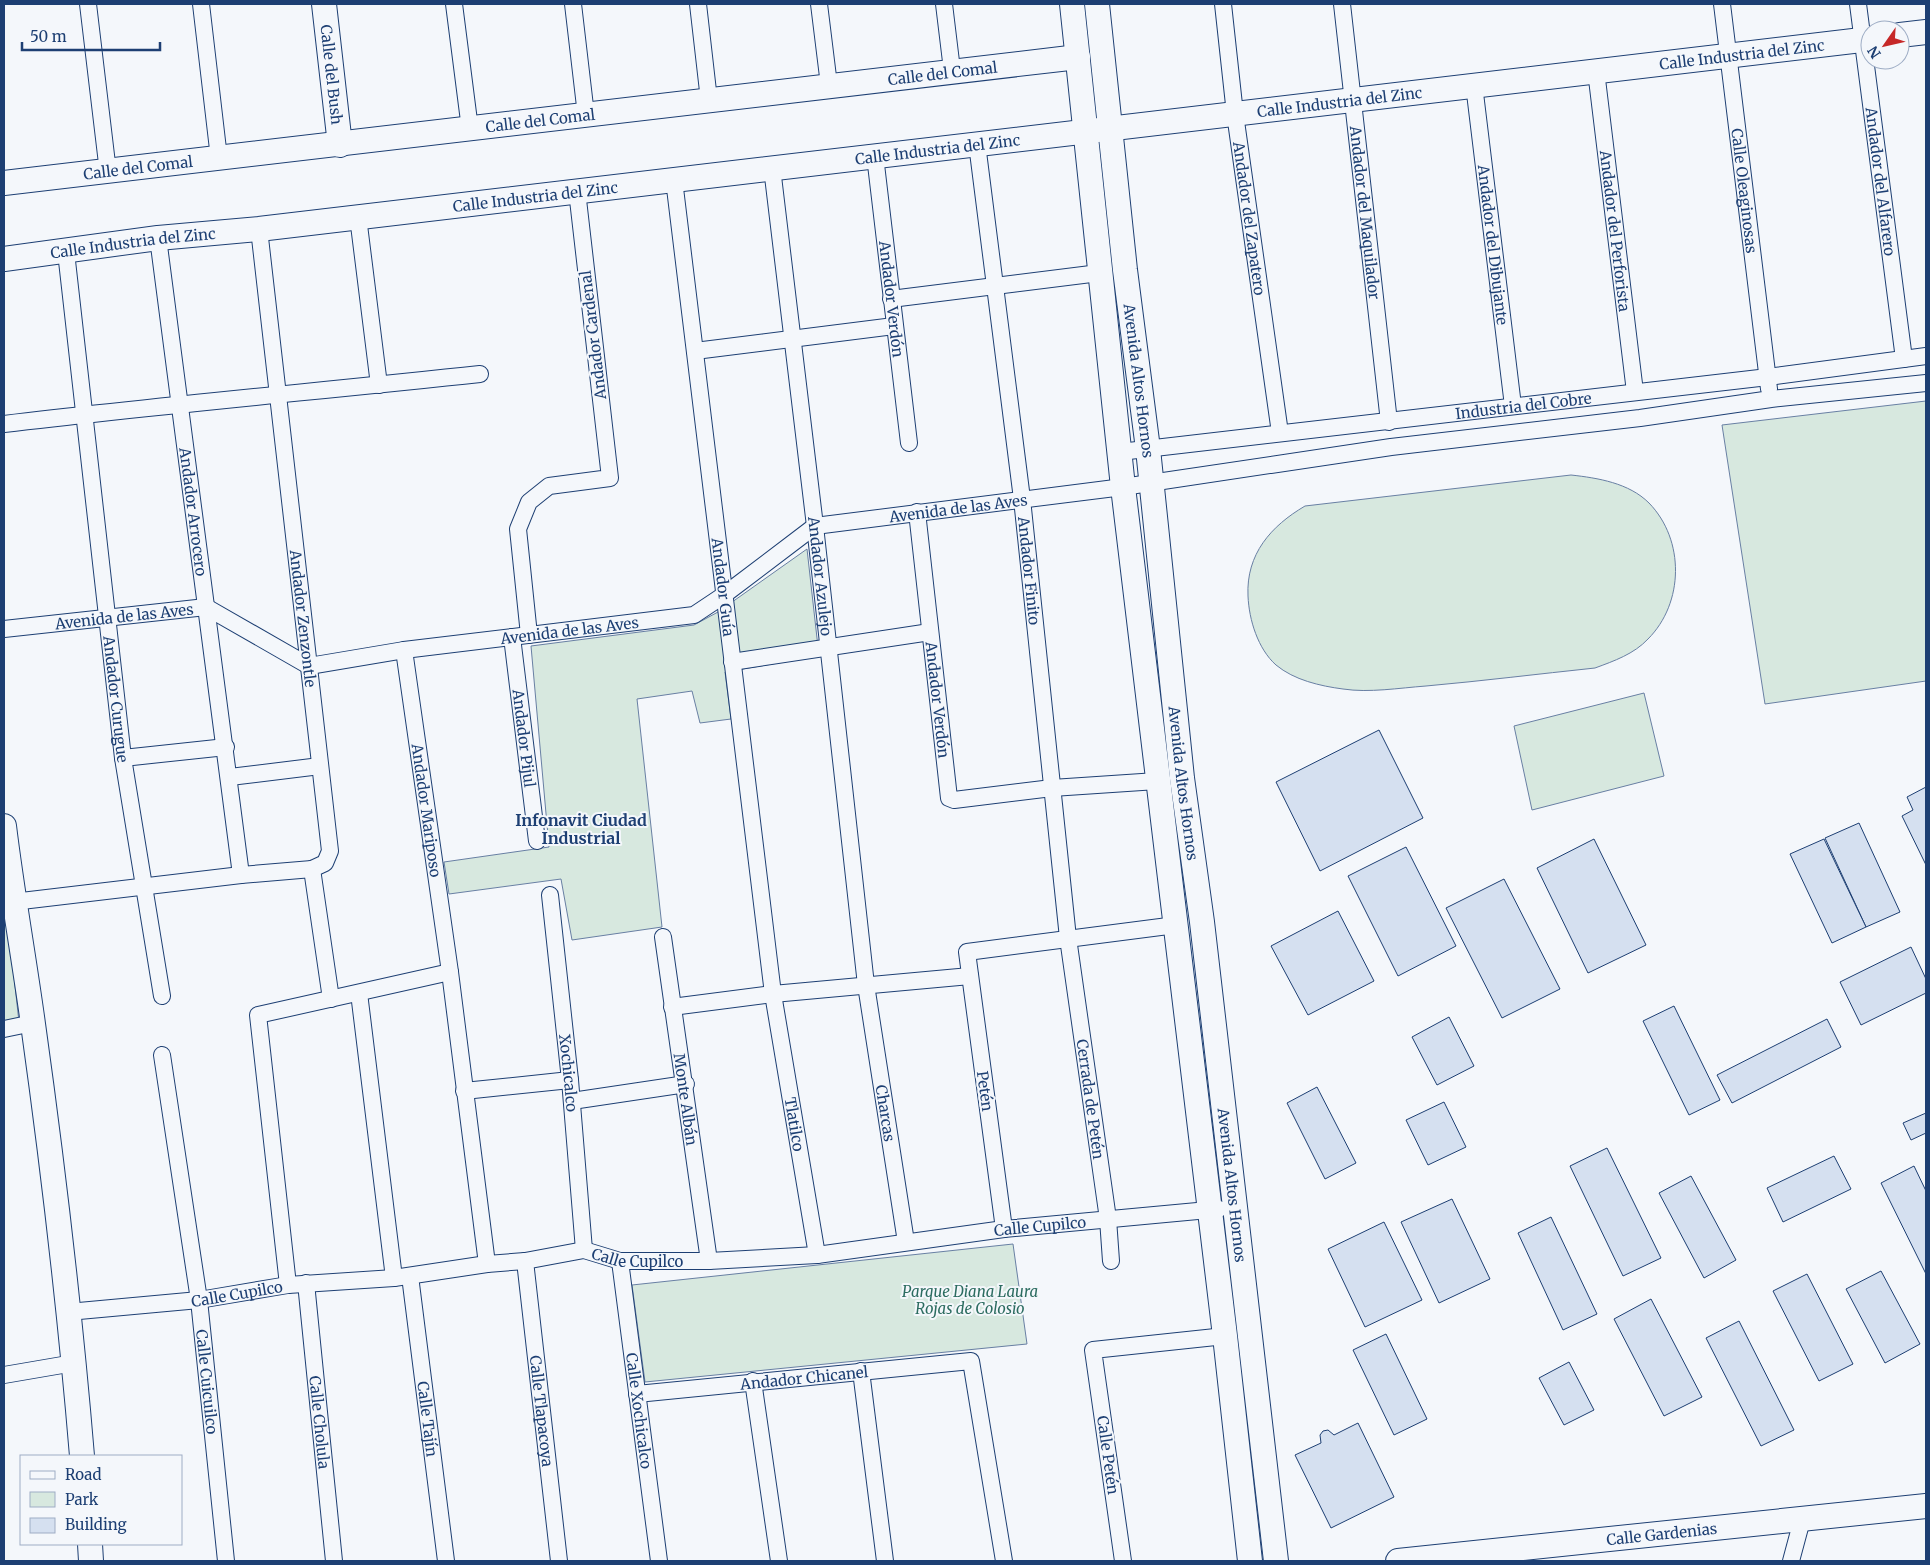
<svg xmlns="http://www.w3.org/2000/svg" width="1930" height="1565" viewBox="0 0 1930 1565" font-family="Merriweather,serif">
<rect width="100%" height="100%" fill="#f4f7fb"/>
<g fill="#d7e8df" stroke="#687fa3">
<polygon points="1926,401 1926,681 1765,704 1722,425"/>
<path d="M1571,475C1598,478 1629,483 1649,503C1685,540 1684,603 1648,639C1634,654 1614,661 1595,668C1538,674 1482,681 1426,686C1399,688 1369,693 1343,689C1320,686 1294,680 1276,665C1258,649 1249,620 1248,596C1246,554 1271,526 1305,506Z"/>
<polygon points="807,549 819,656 725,672 731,719 700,723 692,691 637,699 662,927 572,940 561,879 449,894 444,862 549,847 531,646 694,625 718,612"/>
<polygon points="1644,693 1664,776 1532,810 1514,726"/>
<polygon points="4,885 19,1022 4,1026"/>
<polygon points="1013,1244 1027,1344 645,1382 632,1285"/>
</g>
<g fill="#d5e0f0" stroke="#1d3f73">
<polygon points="1379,730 1423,818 1320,871 1276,782"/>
<polygon points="1926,787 1926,865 1902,816 1913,810 1907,797"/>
<polygon points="1859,823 1900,912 1866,927 1825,838"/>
<polygon points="1594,839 1646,945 1588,973 1537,868"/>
<polygon points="1824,839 1866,927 1832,943 1790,854"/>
<polygon points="1406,847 1456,946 1398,976 1348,876"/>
<polygon points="1504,879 1560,989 1502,1018 1446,908"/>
<polygon points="1338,911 1374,981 1308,1015 1271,946"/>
<polygon points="1911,947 1926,979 1926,993 1861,1025 1840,982"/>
<polygon points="1674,1006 1720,1100 1689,1115 1643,1021"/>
<polygon points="1449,1017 1474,1066 1437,1085 1412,1037"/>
<polygon points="1827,1019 1841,1047 1732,1103 1717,1075"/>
<polygon points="1317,1087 1356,1163 1325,1179 1287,1103"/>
<polygon points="1444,1102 1466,1147 1428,1165 1406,1120"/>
<polygon points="1926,1113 1926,1133 1911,1140 1903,1123"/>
<polygon points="1607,1148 1661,1258 1623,1276 1570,1166"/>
<polygon points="1834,1156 1851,1189 1783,1222 1767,1188"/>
<polygon points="1914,1166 1926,1191 1926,1274 1881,1183"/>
<polygon points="1691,1176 1736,1260 1704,1278 1659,1193"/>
<polygon points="1452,1199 1490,1279 1439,1303 1401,1222"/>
<polygon points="1551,1217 1597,1314 1563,1330 1518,1233"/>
<polygon points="1384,1222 1422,1300 1365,1327 1328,1249"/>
<polygon points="1881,1271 1920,1344 1885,1363 1846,1289"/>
<polygon points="1807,1274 1853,1364 1819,1381 1773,1291"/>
<polygon points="1651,1299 1702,1397 1664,1416 1614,1319"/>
<polygon points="1739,1321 1794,1430 1761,1446 1706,1338"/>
<polygon points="1386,1334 1427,1419 1394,1435 1353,1350"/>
<polygon points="1569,1362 1594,1410 1564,1425 1539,1378"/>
<polygon points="1358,1423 1394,1497 1331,1528 1295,1455 1321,1443 1320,1435 1323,1431 1328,1430 1334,1435"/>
</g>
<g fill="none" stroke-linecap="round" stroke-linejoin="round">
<defs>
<g id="street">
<polyline points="88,4 108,172"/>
<polyline points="201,4 219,158"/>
<polyline points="454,4 470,129"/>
<polyline points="573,4 586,115"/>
<polyline points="698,4 709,100"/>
<polyline points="819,4 829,85"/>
<polyline points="944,4 952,70"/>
<path id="s1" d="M1223,4L1235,114L1280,433"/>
<path id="s2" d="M1342,4L1389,422"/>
<path id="s3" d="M1722,4L1769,389"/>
<path id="s4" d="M1858,4L1904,359"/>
<path id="s5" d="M1596,71L1635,392"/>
<path id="s6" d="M1474,85L1513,406"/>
<path id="s7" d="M977,144L1022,499L1068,938L1108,1219L1111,1261"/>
<path id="s8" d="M875,156L909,443"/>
<path id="s9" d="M772,168L815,526L866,985L906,1242"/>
<path id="s10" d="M674,180L773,994L817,1255"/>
<polyline points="358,217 379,385"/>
<path id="s11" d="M259,229L330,851L325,863L312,869L331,999"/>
<path id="s12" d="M158,238L241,875"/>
<path id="s13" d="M66,252L123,758L162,996"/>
<polyline points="891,299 1099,273"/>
<polyline points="695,351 894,326"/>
<path d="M4,424C163,405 322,391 480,374"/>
<path id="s14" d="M1120,452L1768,377L1926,356"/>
<path id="s15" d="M917,512L949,798L954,800L1052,788L1157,781"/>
<path id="s16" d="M4,629L206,607L309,666L404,650L694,615L724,595L815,526L1123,487L1391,447L1640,418L1771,399L1926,383"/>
<polyline points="529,635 518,529 529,502 549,486 610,478 577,191"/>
<path id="s17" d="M512,637L537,841"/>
<path id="s18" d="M404,650L450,972L487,1264"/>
<polyline points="732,662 930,632"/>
<polyline points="123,758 226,747"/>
<polyline points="230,777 320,766"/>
<path id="s19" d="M550,895L570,1080L584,1250"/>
<polyline points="13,902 241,875 312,869"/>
<path id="s20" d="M663,937L709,1261"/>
<polyline points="359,993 394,1278"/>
<polyline points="672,1007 773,994 970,976"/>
<polyline points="4,1029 33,1023"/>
<path id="s21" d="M162,1055L199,1300L226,1561"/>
<polyline points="464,1091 570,1080"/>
<polyline points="572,1101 686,1084"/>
<polyline points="1004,1229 967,952 1176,925"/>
<path id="s22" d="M525,1261L559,1561"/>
<path id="s23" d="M620,1261L659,1561"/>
<path id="s24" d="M410,1276L446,1561"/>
<path id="s25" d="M306,1283L334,1561"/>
<polyline points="288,1285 258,1015 450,972"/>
<path id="s26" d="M68,1312L199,1300L288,1285L394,1278L487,1264L525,1261L584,1250L620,1261H709L817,1255L1004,1229L1219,1209"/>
<polyline points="861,1371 885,1561"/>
<polyline points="4,1375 74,1363"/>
<polyline points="753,1381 779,1561"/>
<path id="s27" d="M637,1394L971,1361L1004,1561"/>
<polyline points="1123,1561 1093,1350 1225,1336"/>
<polyline points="1791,1561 1802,1520"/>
</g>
<g id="secondary">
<path id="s28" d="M324,4L340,145"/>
<polyline points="1072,4 1123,487 1225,1336 1250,1561"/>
<path id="s29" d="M1097,4L1125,270L1148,449L1182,778L1202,922L1276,1561"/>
<polyline points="1900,35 1926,32"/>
<path id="s30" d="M4,183L1078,57"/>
<path id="s31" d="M4,259L158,238L259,229L1870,39"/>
<path d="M4,826C12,892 24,958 33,1024C53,1167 70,1312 82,1456"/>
<polyline points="90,1544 91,1561"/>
<path id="s32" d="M1398,1561L1926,1506"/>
</g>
</defs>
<use href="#street" stroke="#1d3f73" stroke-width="18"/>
<use href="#secondary" stroke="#1d3f73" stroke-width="26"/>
<use href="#street" stroke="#f4f7fb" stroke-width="16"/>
<use href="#secondary" stroke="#f4f7fb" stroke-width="24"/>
</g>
<g text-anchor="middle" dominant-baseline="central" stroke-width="4" stroke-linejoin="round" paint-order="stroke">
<g font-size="15" fill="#1d3f73" stroke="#f4f7fb">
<text stroke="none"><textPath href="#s31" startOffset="1750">Calle Industria del Zinc</textPath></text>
<text stroke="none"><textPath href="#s30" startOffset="945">Calle del Comal</textPath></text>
<text stroke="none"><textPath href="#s28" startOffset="71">Calle del Bush</textPath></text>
<text stroke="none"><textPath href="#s31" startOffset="1345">Calle Industria del Zinc</textPath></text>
<text stroke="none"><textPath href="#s30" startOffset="540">Calle del Comal</textPath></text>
<text stroke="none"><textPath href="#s31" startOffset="940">Calle Industria del Zinc</textPath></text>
<text stroke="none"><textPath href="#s30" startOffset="135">Calle del Comal</textPath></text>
<text stroke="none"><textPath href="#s4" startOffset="179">Andador del Alfarero</textPath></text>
<text stroke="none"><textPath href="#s3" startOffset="188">Calle Oleaginosas</textPath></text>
<text stroke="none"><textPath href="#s31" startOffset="535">Calle Industria del Zinc</textPath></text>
<text stroke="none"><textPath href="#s2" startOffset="210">Andador del Maquilador</textPath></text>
<text stroke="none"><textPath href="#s1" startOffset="216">Andador del Zapatero</textPath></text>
<text stroke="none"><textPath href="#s5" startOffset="161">Andador del Perforista</textPath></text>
<text stroke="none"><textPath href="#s31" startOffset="130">Calle Industria del Zinc</textPath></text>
<text stroke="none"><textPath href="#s6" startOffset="161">Andador del Dibujante</textPath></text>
<text stroke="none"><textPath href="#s8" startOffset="144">Andador Verdón</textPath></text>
<text transform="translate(593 335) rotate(-97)">Andador Cardenal</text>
<text stroke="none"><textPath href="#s29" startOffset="379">Avenida Altos Hornos</textPath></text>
<text stroke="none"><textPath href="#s14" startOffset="406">Industria del Cobre</textPath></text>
<text stroke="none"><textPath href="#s16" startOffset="1005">Avenida de las Aves</textPath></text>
<text stroke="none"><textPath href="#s12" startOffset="276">Andador Arrocero</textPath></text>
<text stroke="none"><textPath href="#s7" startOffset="430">Andador Finito</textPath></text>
<text stroke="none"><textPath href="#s9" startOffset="411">Andador Azulejo</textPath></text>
<text stroke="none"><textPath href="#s10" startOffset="410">Andador Guía</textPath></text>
<text stroke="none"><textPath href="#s16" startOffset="121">Avenida de las Aves</textPath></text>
<text stroke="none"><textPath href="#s11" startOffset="392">Andador Zenzontle</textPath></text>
<text stroke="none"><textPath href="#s16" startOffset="585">Avenida de las Aves</textPath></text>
<text stroke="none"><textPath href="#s13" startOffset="450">Andador Curugue</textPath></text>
<text stroke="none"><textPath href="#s15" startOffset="189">Andador Verdón</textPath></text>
<text stroke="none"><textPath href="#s17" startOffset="102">Andador Pijul</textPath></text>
<text stroke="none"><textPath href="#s29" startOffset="784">Avenida Altos Hornos</textPath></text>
<text stroke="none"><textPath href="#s18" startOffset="162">Andador Mariposo</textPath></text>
<text stroke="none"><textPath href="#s19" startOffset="179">Xochicalco</textPath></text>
<text transform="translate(985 1091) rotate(82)">Petén</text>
<text stroke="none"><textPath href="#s20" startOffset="164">Monte Albán</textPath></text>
<text stroke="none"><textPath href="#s7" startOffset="962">Cerrada de Petén</textPath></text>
<text stroke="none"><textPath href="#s9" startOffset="952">Charcas</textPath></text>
<text stroke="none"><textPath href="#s10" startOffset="952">Tlatilco</textPath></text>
<text stroke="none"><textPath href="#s29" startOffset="1189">Avenida Altos Hornos</textPath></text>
<text stroke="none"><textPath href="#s26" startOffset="980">Calle Cupilco</textPath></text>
<text stroke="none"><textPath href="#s26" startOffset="575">Calle Cupilco</textPath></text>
<text stroke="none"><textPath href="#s26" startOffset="170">Calle Cupilco</textPath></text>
<text stroke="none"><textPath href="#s27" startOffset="168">Andador Chicanel</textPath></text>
<text stroke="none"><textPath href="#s21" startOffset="330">Calle Cuicuilco</textPath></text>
<text stroke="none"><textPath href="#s22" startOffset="151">Calle Tlapacoya</textPath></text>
<text stroke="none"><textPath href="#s23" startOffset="151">Calle Xochicalco</textPath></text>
<text stroke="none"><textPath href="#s24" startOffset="144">Calle Tajín</textPath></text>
<text stroke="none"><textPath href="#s25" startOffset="140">Calle Cholula</textPath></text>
<text transform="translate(1108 1455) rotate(82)">Calle Petén</text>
<text stroke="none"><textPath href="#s32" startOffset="265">Calle Gardenias</textPath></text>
</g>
<g font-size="15" font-style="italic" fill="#2c6c60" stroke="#f4f7fb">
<text x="970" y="1291">Parque Diana Laura<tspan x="970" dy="17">Rojas de Colosio</tspan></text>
</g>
<g font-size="16" font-weight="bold" fill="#1d3f73" stroke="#f4f7fb">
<text x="581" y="820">Infonavit Ciudad<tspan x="581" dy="18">Industrial</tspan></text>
</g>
</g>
<rect width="1930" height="1565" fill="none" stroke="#1d3f73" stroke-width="10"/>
<rect x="20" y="1455" width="162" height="90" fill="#f4f7fb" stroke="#9eadc5"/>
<rect x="30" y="1471" width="25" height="8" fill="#f4f7fb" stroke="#9eadc5"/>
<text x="65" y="1480" font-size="15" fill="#1d3f73">Road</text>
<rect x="30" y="1492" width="25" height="15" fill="#d7e8df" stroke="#9eadc5"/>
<text x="65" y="1505" font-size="15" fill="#1d3f73">Park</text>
<rect x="30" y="1518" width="25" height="15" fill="#d5e0f0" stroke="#9eadc5"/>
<text x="65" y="1530" font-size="15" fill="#1d3f73">Building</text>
<g transform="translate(1885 45) rotate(236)"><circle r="24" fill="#f4f7fb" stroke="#9eadc5"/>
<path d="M0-4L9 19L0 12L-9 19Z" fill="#c62828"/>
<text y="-8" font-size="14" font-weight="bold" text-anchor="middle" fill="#1d3f73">N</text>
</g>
<path d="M22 42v8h138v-8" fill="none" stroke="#1d3f73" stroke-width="2.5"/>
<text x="30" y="42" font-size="15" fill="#1d3f73" stroke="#f4f7fb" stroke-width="4" paint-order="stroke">50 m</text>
</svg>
